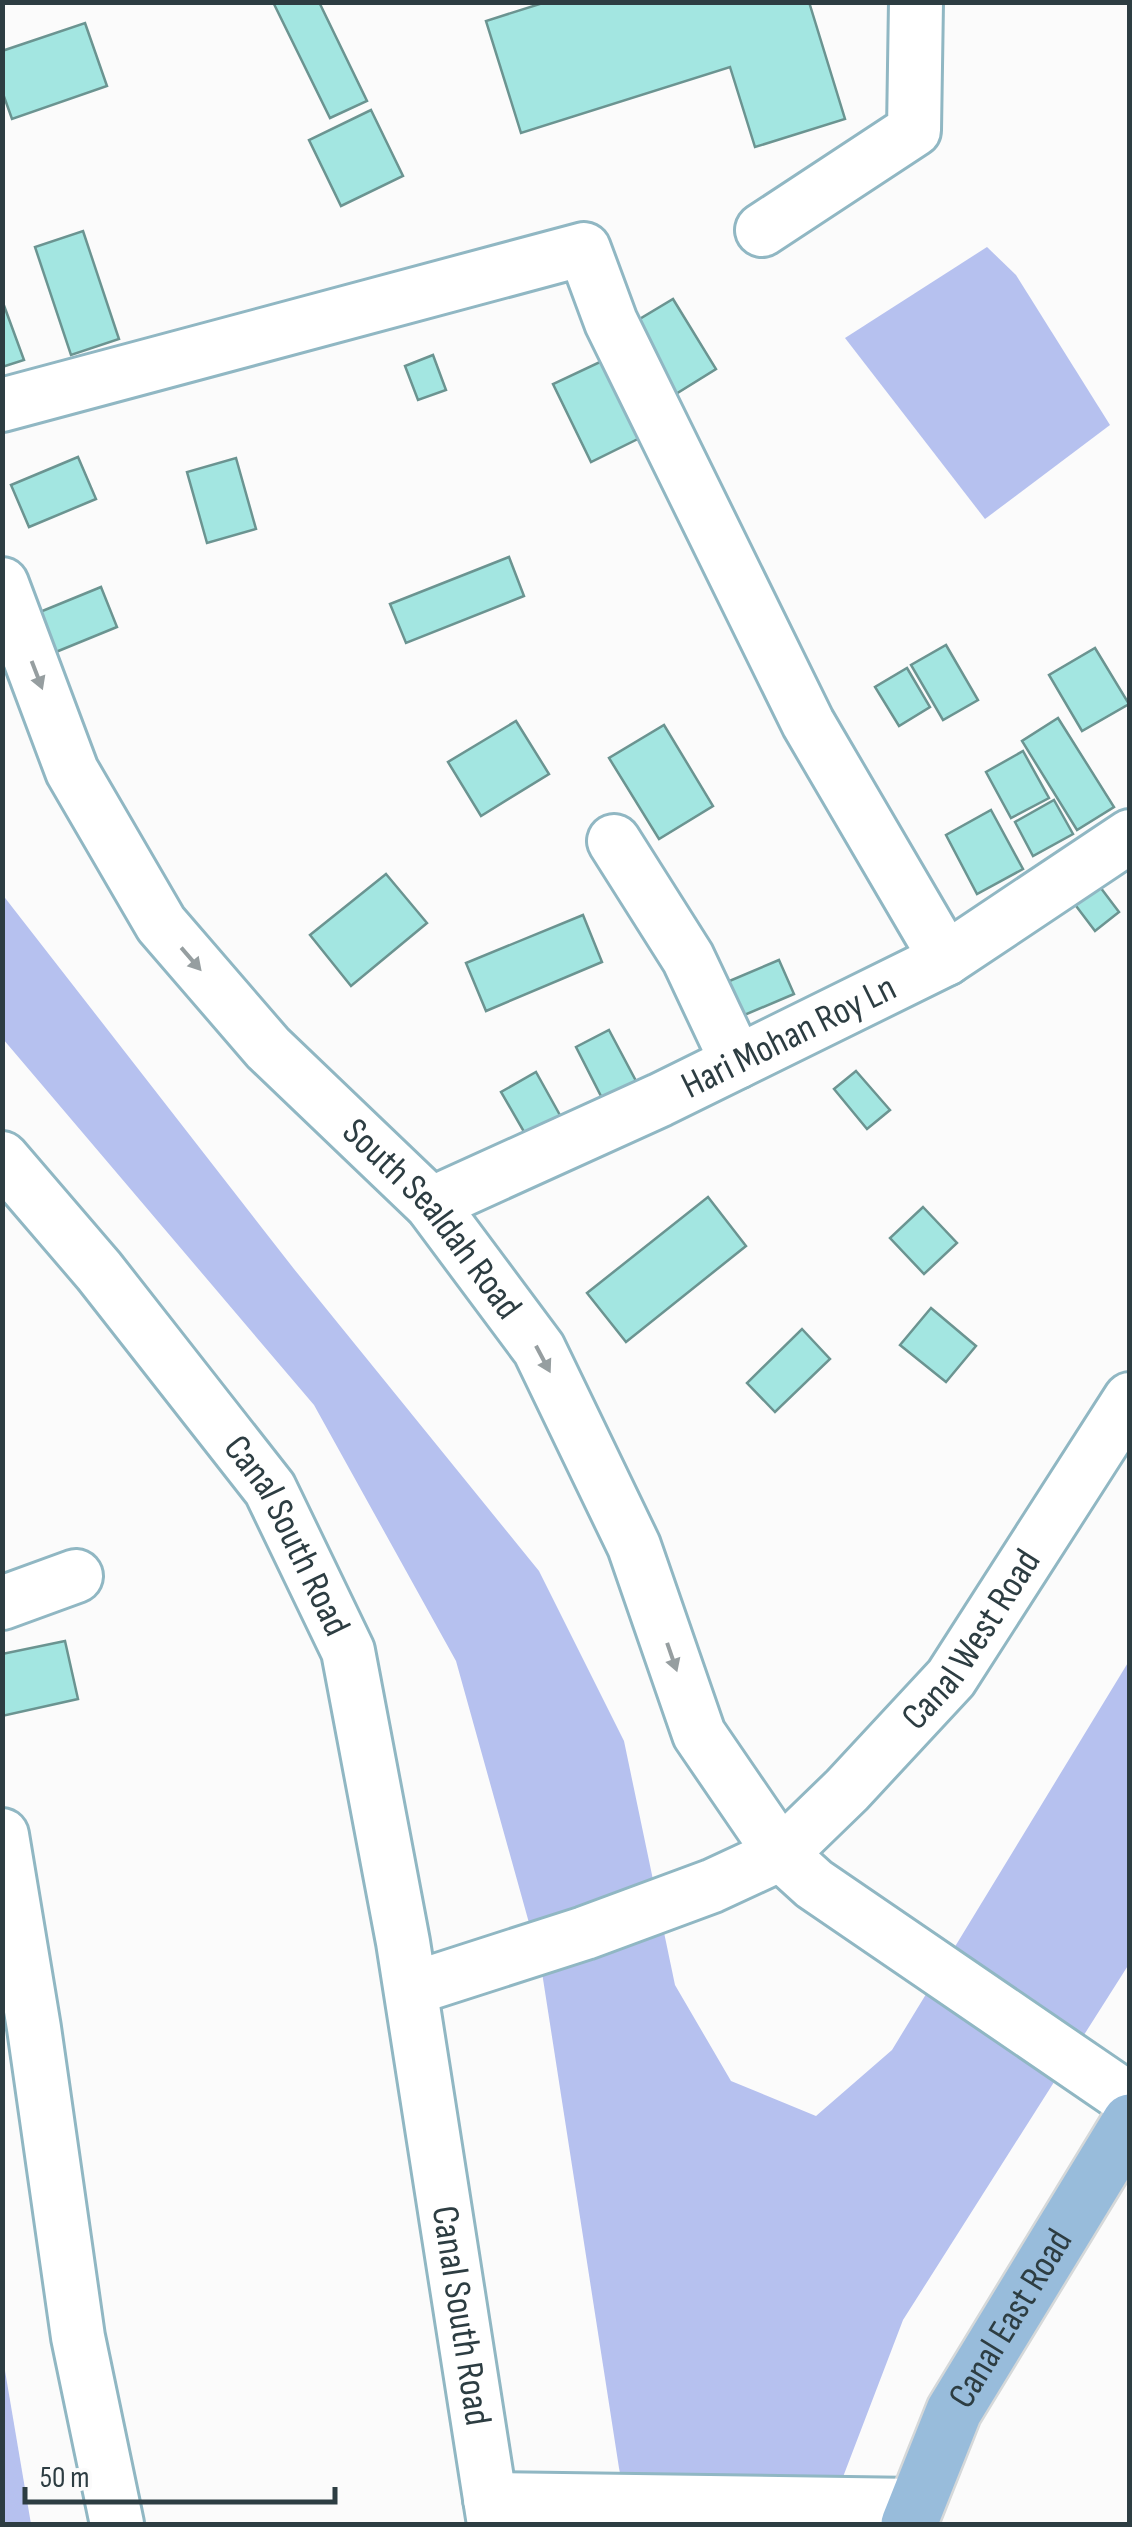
<svg xmlns="http://www.w3.org/2000/svg" width="1132" height="2527" viewBox="0 0 1132 2527" font-family="'Sofia Sans Condensed',sans-serif">
<rect width="100%" height="100%" fill="#fbfbfb"/>
<g fill="#b6c1ef">
<polygon points="987,247 1016,275 1110,425 985,519 845,338"/>
<polygon points="2,894 294,1269 539,1571 624,1741 675,1985 731,2081 816,2116 892,2050 1129,1661 1129,1964 903,2320 825,2524 630,2524 619,2468 541,1966 456,1661 314,1405 3,1039"/>
<polygon points="2,2359 3,2359 31,2524 3,2524"/>
</g>
<g fill="#a3e6e1" stroke="#6b9491" stroke-width="2.5">
<polygon points="273,2 319,2 367,101 330,118"/>
<polygon points="546,2 809,2 845,119 755,147 730,67 521,133 486,21"/>
<polygon points="85,23 107,86 12,119 2,91 2,51"/>
<polygon points="371,110 403,176 341,206 309,140"/>
<polygon points="83,231 119,339 71,355 35,247"/>
<polygon points="673,299 716,369 671,397 628,326"/>
<polygon points="2,300 24,360 2,367"/>
<polygon points="617,354 654,431 591,462 553,384"/>
<polygon points="433,355 446,390 418,400 405,366"/>
<polygon points="78,457 96,499 29,527 11,485"/>
<polygon points="236,458 256,529 207,543 187,472"/>
<polygon points="509,557 524,596 406,643 390,604"/>
<polygon points="101,587 117,627 51,654 35,614"/>
<polygon points="946,645 978,700 943,720 911,665"/>
<polygon points="1095,648 1129,704 1082,731 1049,675"/>
<polygon points="907,668 930,707 899,726 875,687"/>
<polygon points="1058,718 1114,807 1077,830 1022,741"/>
<polygon points="516,721 549,774 481,816 448,762"/>
<polygon points="664,725 713,806 659,839 609,758"/>
<polygon points="1023,751 1049,798 1011,818 986,772"/>
<polygon points="1054,800 1073,834 1033,856 1015,822"/>
<polygon points="991,810 1023,869 977,894 946,835"/>
<polygon points="386,874 427,923 351,986 310,935"/>
<polygon points="1091,875 1119,912 1095,931 1067,894"/>
<polygon points="583,915 602,962 486,1011 466,963"/>
<polygon points="779,960 794,994 735,1019 720,985"/>
<polygon points="609,1030 636,1081 602,1098 576,1047"/>
<polygon points="856,1071 890,1110 867,1129 834,1089"/>
<polygon points="536,1072 561,1117 527,1137 501,1092"/>
<polygon points="708,1197 746,1246 626,1342 587,1293"/>
<polygon points="923,1207 957,1243 924,1274 890,1238"/>
<polygon points="931,1308 976,1346 946,1382 900,1345"/>
<polygon points="802,1329 830,1359 775,1412 747,1383"/>
<polygon points="65,1641 78,1699 2,1716 2,1654"/>
</g>
<g fill="none" stroke-linecap="round" stroke-linejoin="round">
<defs>
<g id="minor">
<polyline points="762,230 914,130 916,2"/>
<polyline points="2,405 584,249 611,322 808,723 946,959"/>
<path id="s1" d="M2,584L72,771L161,924L268,1048L431,1204L539,1349L634,1546L699,1734L781,1854L814,1884L1130,2100"/>
<polyline points="614,841 688,958 737,1062"/>
<path id="s2" d="M2,1158L99,1271L270,1489L348,1651L403,1942L494,2524"/>
<path id="s3" d="M431,1204L660,1100L946,959L1130,836"/>
<polyline points="2,1603 76,1576"/>
<polyline points="2,1835 34,2028 78,2337 117,2524"/>
<path id="s4" d="M411,1989L585,1933L712,1886L781,1854L847,1790L951,1678L1130,1399"/>
<polyline points="490,2499 917,2505"/>
</g>
<g id="major">
<path id="s5" d="M909,2524L954,2411L1130,2122"/>
</g>
</defs>
<use href="#minor" stroke="#90b7c3" stroke-width="58"/>
<use href="#major" stroke="#d5d8d9" stroke-width="60"/>
<use href="#minor" stroke="#fff" stroke-width="52"/>
<use href="#major" stroke="#98bcdb" stroke-width="55"/>
</g>
<defs><path id="oneway-solid" d="M-6-.8H1V-3.2L6.5 0L1 3.2V.8H-6Z" transform="scale(2.5)"/></defs>
<g fill="#969ea0">
<use href="#oneway-solid" transform="translate(37 675) rotate(69)"/>
<use href="#oneway-solid" transform="translate(191 959) rotate(49)"/>
<use href="#oneway-solid" transform="translate(543 1359) rotate(62)"/>
<use href="#oneway-solid" transform="translate(672 1657) rotate(71)"/>
</g>
<g text-anchor="middle" dominant-baseline="central" stroke-width="10" stroke-linejoin="round" paint-order="stroke">
<g font-size="38" fill="#2d3d42" stroke="#fbfbfb">
<text stroke="none"><textPath href="#s3" startOffset="395">Hari Mohan Roy Ln</textPath></text>
<text stroke="none"><textPath href="#s1" startOffset="778">South Sealdah Road</textPath></text>
<text stroke="none"><textPath href="#s2" startOffset="475">Canal South Road</textPath></text>
<text stroke="none"><textPath href="#s4" startOffset="682">Canal West Road</textPath></text>
<text stroke="none"><textPath href="#s2" startOffset="1280">Canal South Road</textPath></text>
<text stroke="none"><textPath href="#s5" startOffset="230">Canal East Road</textPath></text>
</g>
</g>
<rect width="1132" height="2527" fill="none" stroke="#2d3d42" stroke-width="10"/>
<path d="M25 2487v15h310v-15" fill="none" stroke="#2d3d42" stroke-width="5"/>
<text x="40" y="2487" font-size="30" fill="#2d3d42" stroke="#fbfbfb" stroke-width="8" paint-order="stroke">50 m</text>
</svg>
